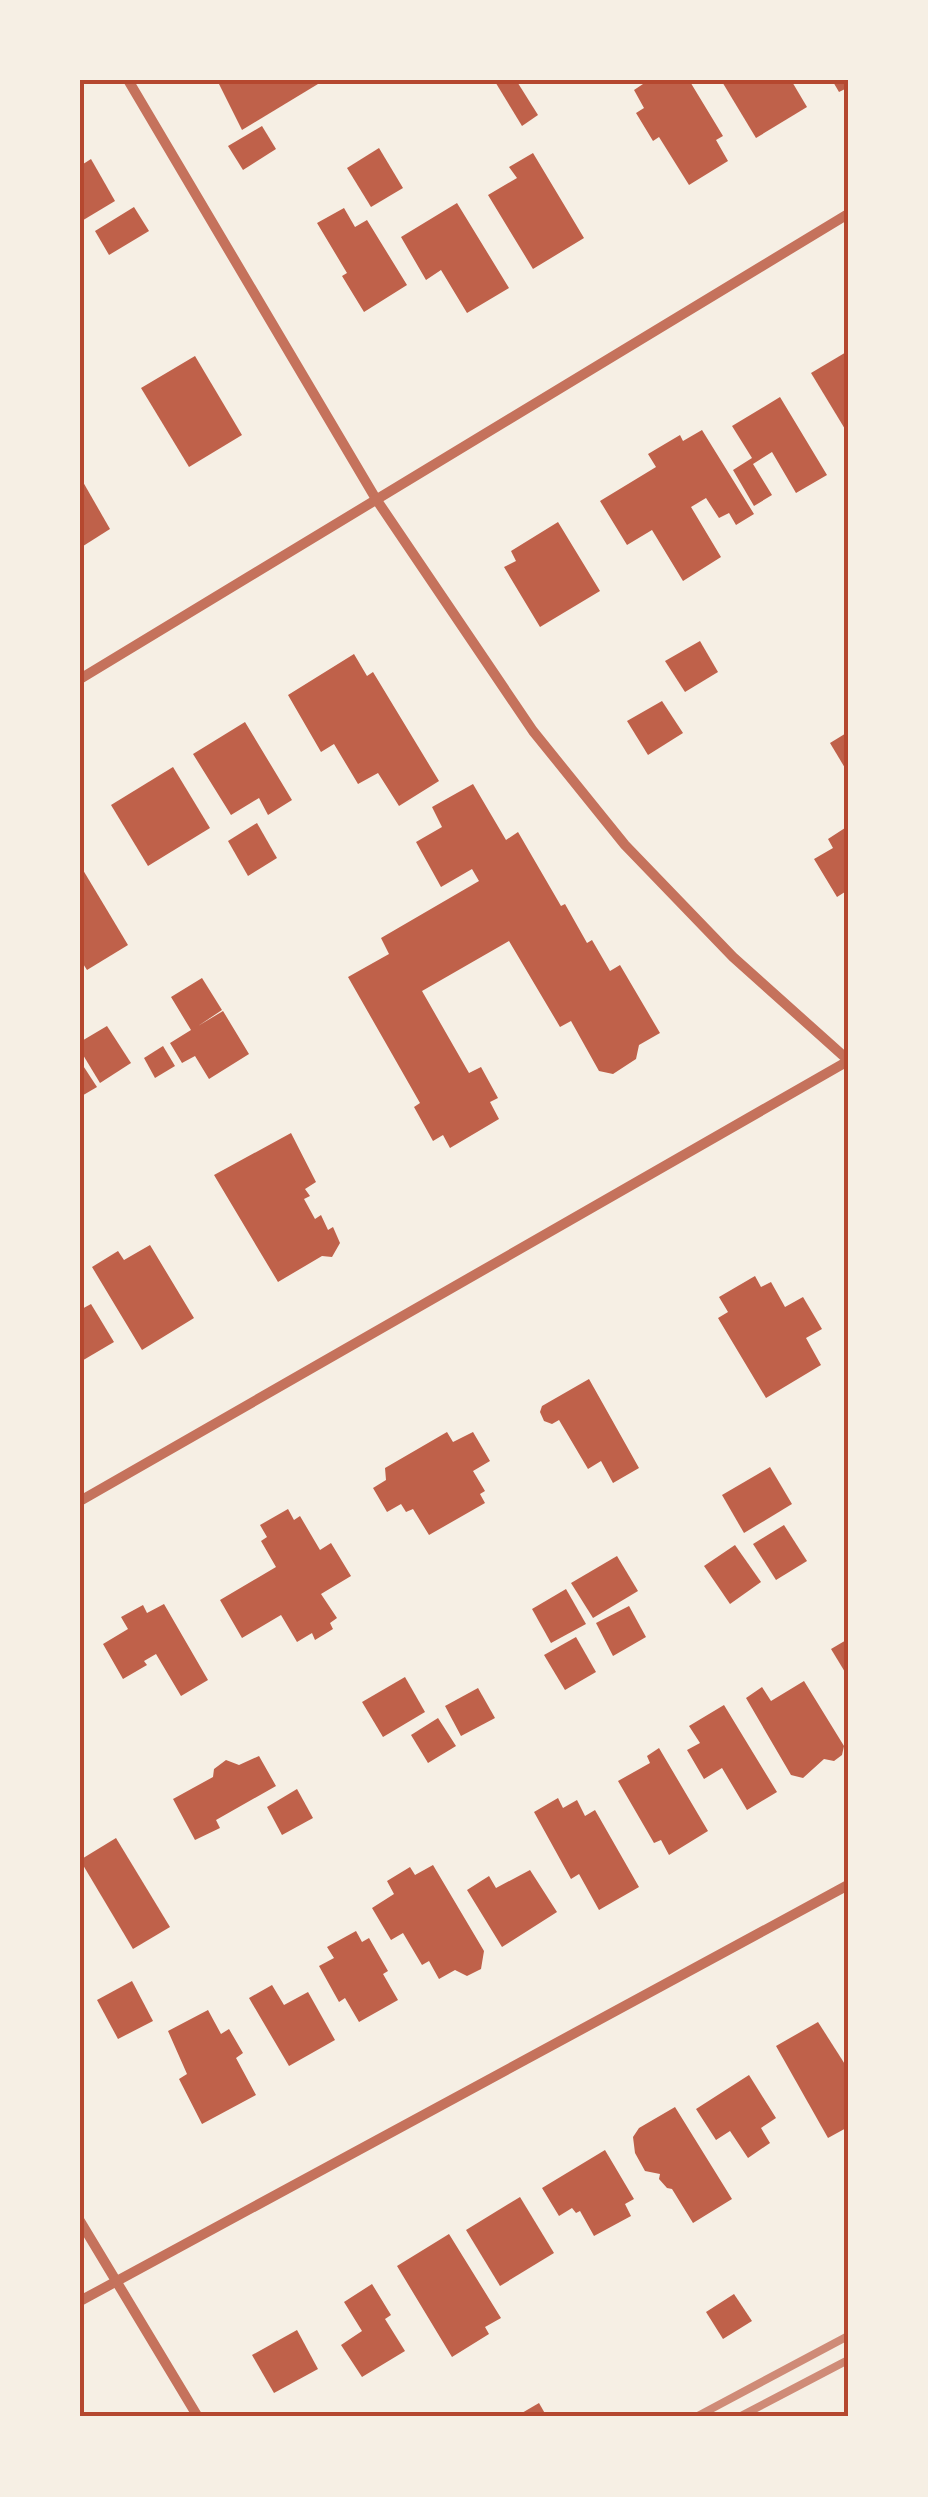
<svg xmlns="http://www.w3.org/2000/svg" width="928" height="2497" viewBox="0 0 928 2497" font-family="Raleway,sans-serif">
<rect width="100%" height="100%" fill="#f6efe4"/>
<g fill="#bf614a">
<polygon points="217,80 316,80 318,84 242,130"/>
<polygon points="494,80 516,80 538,115 522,126"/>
<polygon points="649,80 689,80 723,136 716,140 728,161 689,185 659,137 653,141 636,113 644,108 634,90"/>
<polygon points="721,80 791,80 807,107 756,138"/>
<polygon points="832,80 848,80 848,95 845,89 839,92"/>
<polygon points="262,126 276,149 243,170 228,146"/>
<polygon points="379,148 403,188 371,207 347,168"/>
<polygon points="533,153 584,238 533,269 488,195 517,178 509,167"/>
<polygon points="91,159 115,201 80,222 80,166"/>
<polygon points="457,203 509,288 467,313 441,270 426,280 401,237"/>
<polygon points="134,207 149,231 109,255 95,231"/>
<polygon points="344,208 355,227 367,220 407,285 364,312 342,276 347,273 317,223"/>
<polygon points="848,351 848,434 811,373"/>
<polygon points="195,356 242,435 189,467 141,388"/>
<polygon points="780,397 827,475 796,493 772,452 753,464 772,495 754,506 733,470 752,458 732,426"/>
<polygon points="702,430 754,514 736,525 729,513 719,518 706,498 691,507 721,557 683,581 652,530 627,545 600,501 656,467 648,454 680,435 683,441"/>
<polygon points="83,482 110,529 80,548 80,484"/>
<polygon points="558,522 600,591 540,627 504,567 516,561 511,551"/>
<polygon points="700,641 718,672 685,692 665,661"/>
<polygon points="354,654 367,676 373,672 439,781 399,806 378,773 358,784 334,744 321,752 288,695"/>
<polygon points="662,701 683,733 648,755 627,721"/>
<polygon points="245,722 292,800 268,815 259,798 231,815 193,754"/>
<polygon points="848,732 848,773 830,743"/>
<polygon points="173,767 210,828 148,866 111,805"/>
<polygon points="473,784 506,840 518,832 561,906 565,904 587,943 592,940 610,971 620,965 660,1033 639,1045 636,1059 613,1074 599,1071 571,1021 560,1027 509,941 422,991 469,1073 481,1067 498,1098 490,1102 499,1119 450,1148 443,1135 433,1141 414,1107 420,1103 348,977 389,954 381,938 479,881 472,869 441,887 416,842 442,827 432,807"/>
<polygon points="257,823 277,858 248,876 228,841"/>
<polygon points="848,826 848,890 837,897 814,859 833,848 828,839"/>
<polygon points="80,865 128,945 87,970 80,959"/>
<polygon points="202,978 222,1010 198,1026 223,1011 249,1054 209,1079 195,1056 182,1063 170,1043 191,1030 171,997"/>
<polygon points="107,1026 131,1063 100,1083 80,1050 80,1042"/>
<polygon points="163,1046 175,1066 155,1078 144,1058"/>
<polygon points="80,1061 97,1087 80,1097"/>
<polygon points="291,1133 316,1182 305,1189 310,1196 304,1199 315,1219 321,1215 328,1230 333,1227 340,1243 332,1257 322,1256 278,1282 214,1175"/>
<polygon points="150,1245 194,1318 142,1350 92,1267 118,1251 124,1260"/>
<polygon points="755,1276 761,1287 771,1282 785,1307 803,1297 822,1329 806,1338 821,1365 766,1398 718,1318 728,1312 719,1297"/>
<polygon points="91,1304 114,1342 80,1362 80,1310"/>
<polygon points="589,1379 639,1468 613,1483 601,1461 588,1469 559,1420 552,1424 544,1421 540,1412 542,1406"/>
<polygon points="447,1432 453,1442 473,1432 490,1461 473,1471 485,1491 480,1494 485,1503 429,1535 413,1509 406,1512 401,1504 387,1512 373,1488 386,1480 385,1468"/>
<polygon points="770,1467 792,1504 744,1533 722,1495"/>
<polygon points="288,1509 294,1520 300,1516 320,1550 331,1543 351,1576 321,1594 337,1618 330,1623 333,1629 315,1640 312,1633 297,1642 281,1615 242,1638 220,1600 276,1567 261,1541 267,1537 260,1525"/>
<polygon points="784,1525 807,1561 776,1580 753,1544"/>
<polygon points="735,1545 761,1582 730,1604 704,1566"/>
<polygon points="617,1556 638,1591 593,1618 571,1583"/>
<polygon points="566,1589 586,1624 551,1643 532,1609"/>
<polygon points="164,1604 208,1680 181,1696 156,1654 144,1661 147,1665 123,1679 103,1644 128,1629 121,1617 143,1605 147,1613"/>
<polygon points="629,1606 646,1637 613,1656 596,1623"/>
<polygon points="576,1637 596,1672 565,1690 544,1655"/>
<polygon points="848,1639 848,1677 831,1649"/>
<polygon points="405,1677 425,1712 383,1737 362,1702"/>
<polygon points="804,1681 844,1746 842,1755 834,1761 824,1759 803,1778 791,1775 746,1698 762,1687 771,1701"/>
<polygon points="478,1688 495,1718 461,1736 445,1706"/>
<polygon points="724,1705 777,1792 747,1810 722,1768 704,1779 687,1750 700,1743 689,1726"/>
<polygon points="438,1718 456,1746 428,1763 411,1735"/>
<polygon points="659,1748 708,1831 669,1855 661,1840 654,1843 618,1781 650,1763 647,1756"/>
<polygon points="259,1756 276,1786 216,1820 220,1828 195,1840 173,1799 213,1777 214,1769 226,1760 239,1765"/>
<polygon points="297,1789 313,1818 282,1835 267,1807"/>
<polygon points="558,1798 563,1808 577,1800 585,1816 595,1810 639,1887 599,1910 579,1874 571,1879 534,1812"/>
<polygon points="116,1838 170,1927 133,1949 80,1860"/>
<polygon points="433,1865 484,1951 481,1969 467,1976 455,1970 439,1979 429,1961 422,1965 403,1933 391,1940 372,1908 394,1894 387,1881 410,1867 415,1875"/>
<polygon points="530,1870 557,1912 502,1947 467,1890 489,1876 496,1888"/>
<polygon points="356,1931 362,1942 369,1938 388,1971 383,1974 398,2000 359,2022 345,1998 339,2002 319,1966 334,1958 327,1947"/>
<polygon points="132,1981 153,2021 118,2039 97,2000"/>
<polygon points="272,1985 284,2005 308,1992 335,2040 289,2066 249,1998"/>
<polygon points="208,2010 221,2034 229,2029 243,2053 236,2058 256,2095 202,2124 179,2079 187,2074 168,2031"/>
<polygon points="818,2022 848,2069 848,2127 828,2138 776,2046"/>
<polygon points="749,2075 776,2118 761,2128 770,2143 748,2158 730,2131 716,2140 696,2109"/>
<polygon points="675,2107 732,2199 693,2223 672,2189 667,2188 659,2179 660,2174 645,2171 635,2153 633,2137 639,2128"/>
<polygon points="605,2150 634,2199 625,2204 631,2216 594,2236 580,2211 576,2213 572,2208 559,2216 542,2188"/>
<polygon points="520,2197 554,2253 500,2286 466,2230"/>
<polygon points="449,2234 501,2318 485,2327 489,2334 452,2357 397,2266"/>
<polygon points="372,2284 391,2315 385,2319 405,2351 362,2377 341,2345 362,2331 344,2302"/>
<polygon points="734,2294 752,2321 723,2339 706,2312"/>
<polygon points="297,2330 318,2369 274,2393 252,2355"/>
<polygon points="539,2403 547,2417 515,2417"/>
</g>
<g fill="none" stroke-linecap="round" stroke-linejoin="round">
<g stroke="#c5725c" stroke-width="10">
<polyline points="128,80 376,499 533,731 625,845 733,957 848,1060"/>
<polyline points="80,679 848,214"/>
<polyline points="80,1501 848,1061"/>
<polyline points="80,2221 198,2417"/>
<polyline points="80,2301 848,1885"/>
</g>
<g stroke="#cf8b77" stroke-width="8">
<polyline points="696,2417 848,2336"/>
<polyline points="739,2417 848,2360"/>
</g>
</g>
<rect width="928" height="2497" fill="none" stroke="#f6efe4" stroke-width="165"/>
<rect x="82" y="82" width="764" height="2332" fill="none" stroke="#b5482f" stroke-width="4"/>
</svg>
